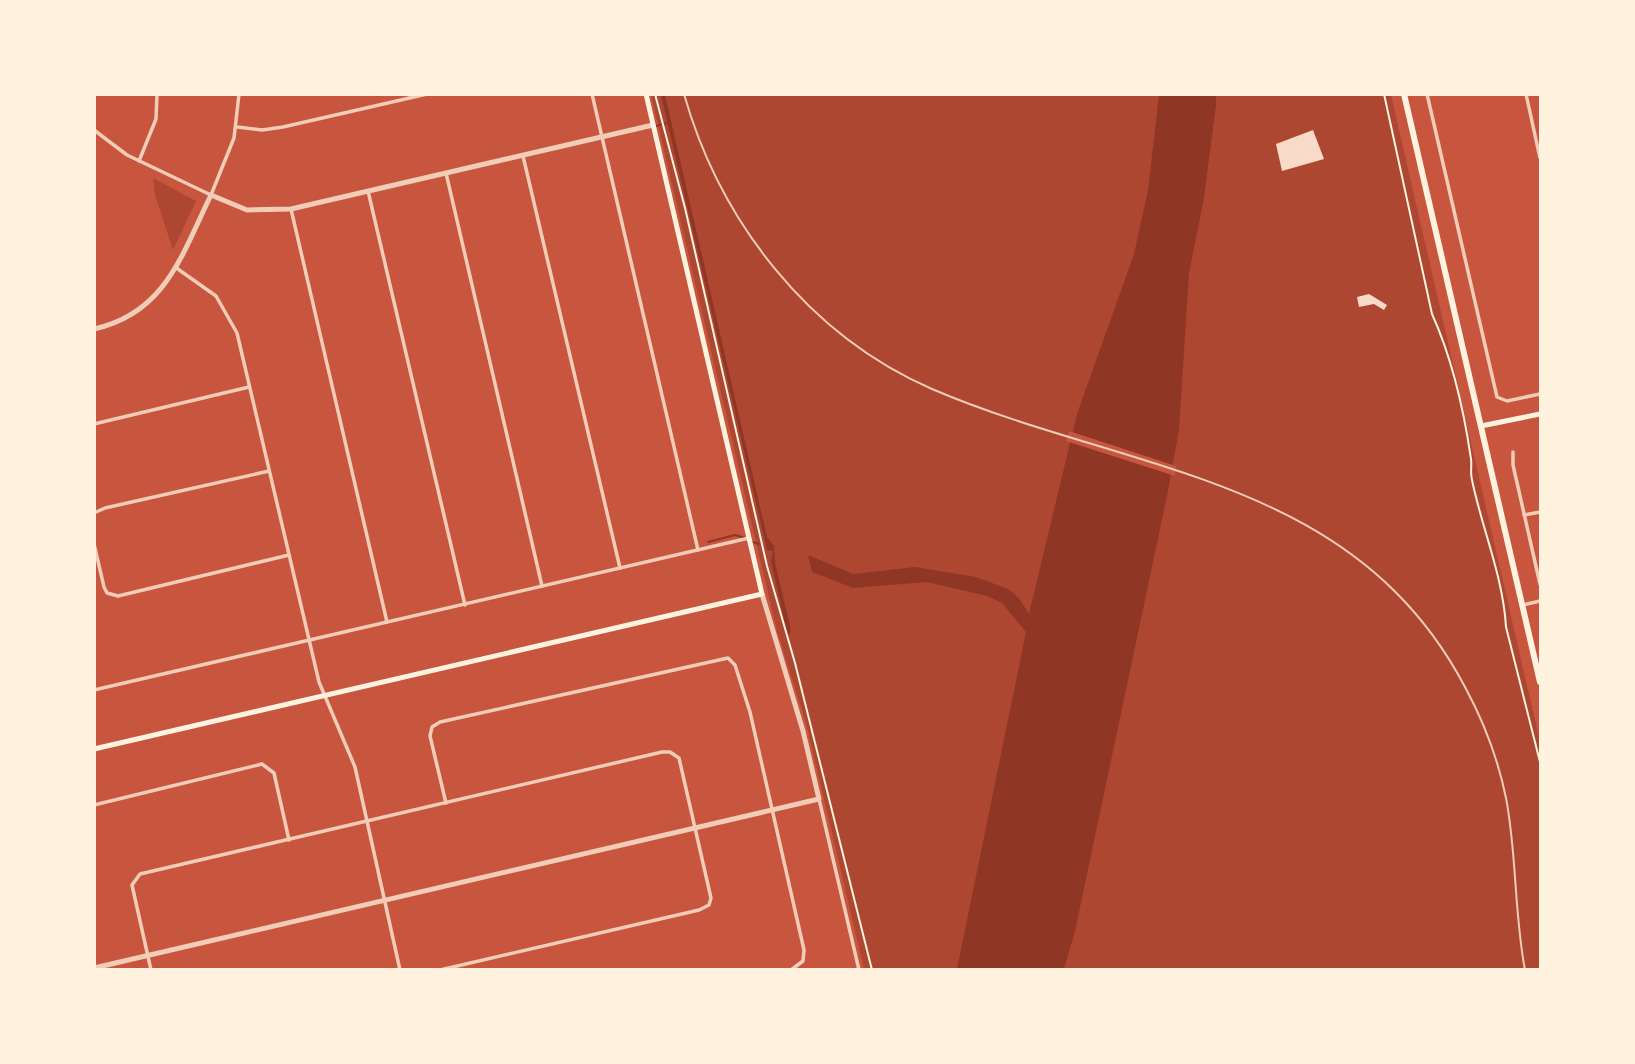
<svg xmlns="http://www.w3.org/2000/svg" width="1635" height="1064" viewBox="0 0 1635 1064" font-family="Manrope,sans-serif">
<rect width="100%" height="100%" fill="#c8553d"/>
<g fill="#ae4732">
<polygon points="651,95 1391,95 1540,742 1540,969 864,969 806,723 777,631"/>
<polygon points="153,178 196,201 173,250 155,195"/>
</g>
<g fill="#8f3625">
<polygon points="661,95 665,95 767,537 774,546 775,563 791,630 788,637 771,561 773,551 767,550"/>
<polygon points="1159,95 1216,95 1216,105 1204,198 1189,273 1179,430 1168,491 1075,931 1064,969 957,969 1026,632 1002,603 987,596 927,582 853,588 812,572 808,555 853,574 915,567 976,577 1008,589 1019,598 1029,614 1077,414 1134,254 1148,190"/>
</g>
<polygon fill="#c8553d" points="1069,431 1176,466 1175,476 1066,441"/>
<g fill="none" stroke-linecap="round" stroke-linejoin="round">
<g stroke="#8f3625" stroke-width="2">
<polyline points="656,126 667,123"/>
<polyline points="708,542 735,535 745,538"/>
<polyline points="753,542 759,544"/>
</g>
</g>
<g fill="#f7dbc8">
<polygon points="1313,130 1324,159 1282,171 1276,144"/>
<polygon points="1369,294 1387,305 1384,310 1374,304 1359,307 1357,297"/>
</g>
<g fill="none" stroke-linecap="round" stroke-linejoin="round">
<g stroke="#fff3e0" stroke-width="2">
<polyline points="655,94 685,208 767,566 795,663 872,970"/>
<path d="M1384,94L1432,314C1452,358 1464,411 1471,459C1472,466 1470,473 1472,480C1482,529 1503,576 1506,627L1540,762"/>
</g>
<path stroke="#f1ccb7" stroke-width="2" d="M684,94C720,221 808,335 932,389C1128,473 1353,474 1465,687C1484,722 1498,759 1506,798C1517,855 1514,913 1525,970"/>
<g stroke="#f1ccb7" stroke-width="3.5">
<polyline points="592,94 698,550"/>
<polyline points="1427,94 1497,397 1507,401 1540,394"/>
<polyline points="1526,94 1540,158"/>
<polyline points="237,127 262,130 283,127 427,94"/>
<polyline points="94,130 127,155 211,195 234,138 239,94"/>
<polyline points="523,156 620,568"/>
<polyline points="139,161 156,119 157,94"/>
<polyline points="446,173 542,586"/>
<polyline points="368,191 465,605"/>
<polyline points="291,209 387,622"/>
<polyline points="175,267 216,296 237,333 319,682 355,767 400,970"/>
<polyline points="94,424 249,387"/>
<polyline points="1513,452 1513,465 1540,584"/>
<polyline points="94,513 105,508 269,471"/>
<polyline points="1524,515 1540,512"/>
<polyline points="94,544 104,587 107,593 118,596 289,555"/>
<polyline points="1523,605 1540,601"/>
<polyline points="94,690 749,538"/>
<polyline points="819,799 859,970"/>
<polyline points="446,803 430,736 432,727 440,722 728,658 735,665 750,712 804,950 803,961 791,970"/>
<polyline points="94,805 262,764 274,773 289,840"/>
<polyline points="151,970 132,885 140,874 662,752 670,752 679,758 711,898 709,905 699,910 440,970"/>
</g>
<g stroke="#f1ccb7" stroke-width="5">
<path d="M94,329C166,313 182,254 211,195L247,210L291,209L653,125"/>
<polyline points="94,968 819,799 803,731 762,594"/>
</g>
<g stroke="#fff3e0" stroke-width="5">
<polyline points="1481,426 1540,414"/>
<polyline points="94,749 762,594 646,94"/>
</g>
<polyline stroke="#fff3e0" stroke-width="6" points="1404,94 1540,682"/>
</g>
<rect width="1635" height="1064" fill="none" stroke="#fff3e0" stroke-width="192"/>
</svg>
